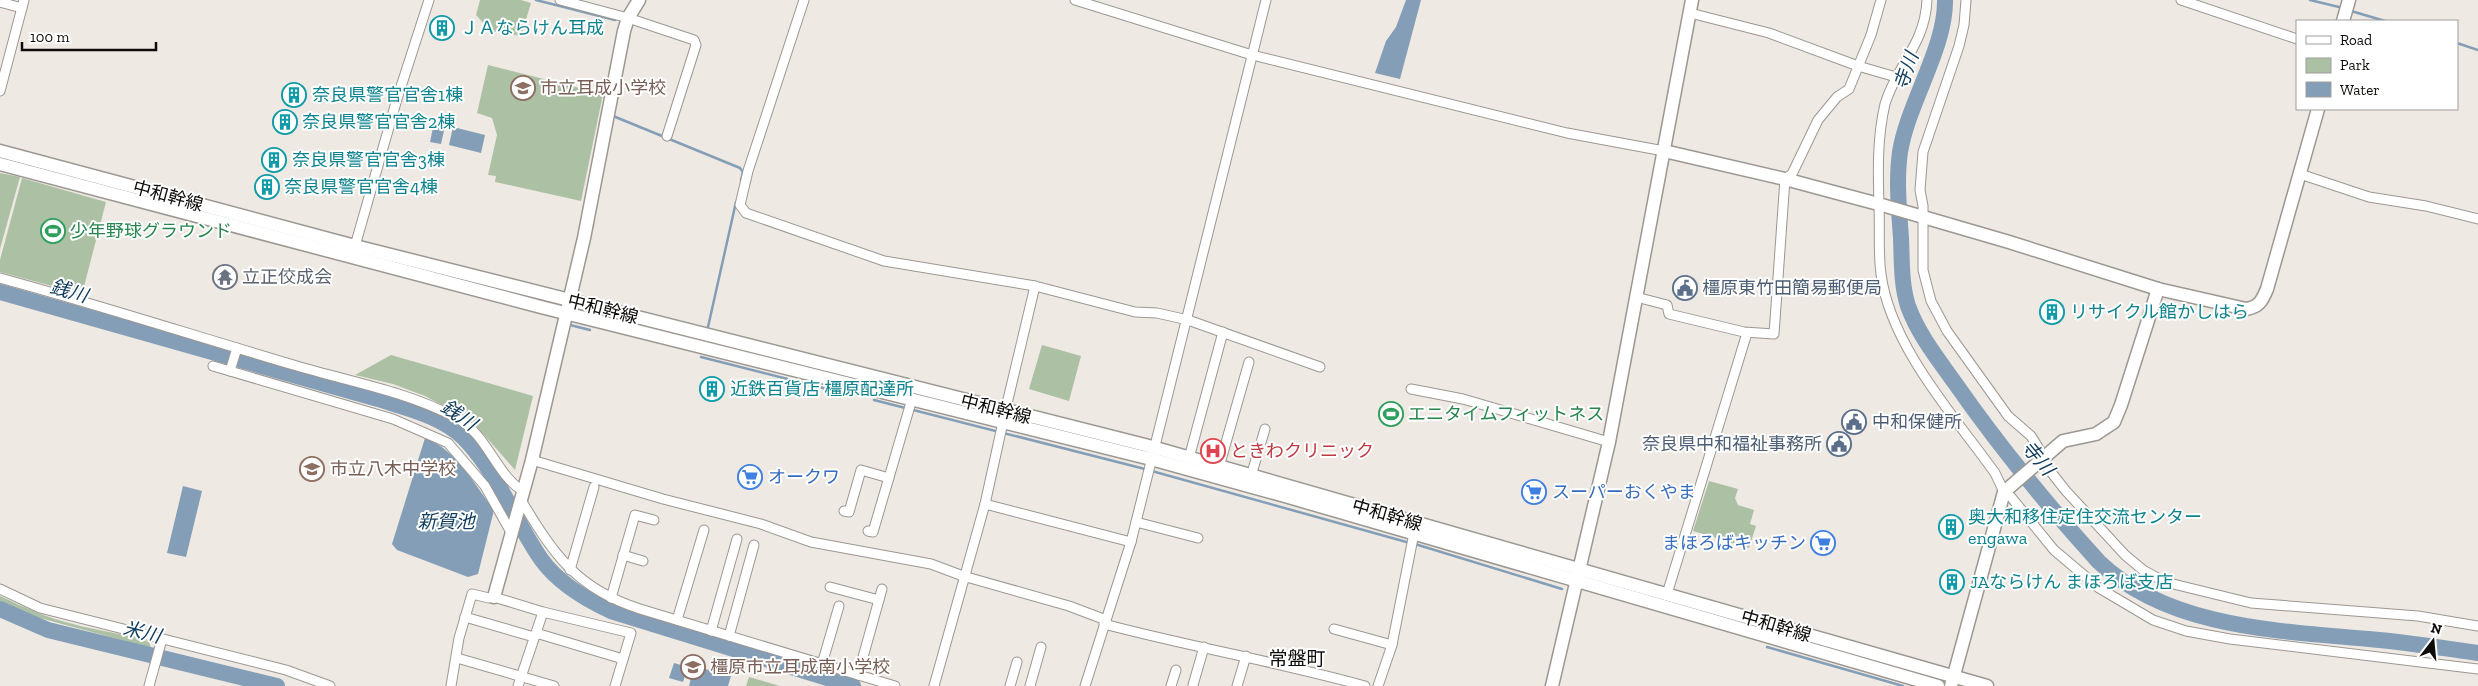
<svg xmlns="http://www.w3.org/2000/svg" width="2478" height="686" viewBox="0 0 2478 686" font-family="'Zilla Slab','Noto Sans JP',serif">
<rect width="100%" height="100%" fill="#efe9e3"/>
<g fill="#acc0a4">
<polygon points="480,0 521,0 531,3 521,36 485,30 486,26 476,15"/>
<polygon points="488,65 603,94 581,201 495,182 496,176 488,175 497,135 492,118 477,113"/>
<polygon points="0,173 20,177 0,249"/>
<polygon points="22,178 106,202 82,294 0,272 0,260"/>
<polygon points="1042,345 1081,356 1069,401 1029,389"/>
<polygon points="391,355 533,396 515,470 472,421 425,396 393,384 355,375"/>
<polygon points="1709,481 1738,489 1735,498 1738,505 1754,510 1750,524 1756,526 1749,548 1693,531"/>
<path d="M0,596C23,607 48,618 73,624C98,631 124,633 149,642L151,648L25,614L0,601Z"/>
<polygon points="749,677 780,686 746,686"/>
</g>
<g fill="#839eb6">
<polygon points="1406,0 1421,0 1400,79 1375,73 1386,41 1396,27"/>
<polygon points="434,123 445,126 441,144 430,142"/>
<polygon points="453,127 485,135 481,153 449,145"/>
<path d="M425,438C457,450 474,484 494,510L478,574L468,577L397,550L392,544Z"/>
<polygon points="183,486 202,491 186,557 167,553"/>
<polygon points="674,663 688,667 683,682 669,678"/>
<polygon points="694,666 731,676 728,686 689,686"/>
</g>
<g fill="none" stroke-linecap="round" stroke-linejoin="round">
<g stroke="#839eb6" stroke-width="2.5">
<polyline points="536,0 615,20"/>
<polyline points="2310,0 2343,8"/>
<polyline points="2351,11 2385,21"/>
<polyline points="2457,43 2478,50"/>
<polyline points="613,116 740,168 743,172 741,180"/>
<polyline points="591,231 593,225"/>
<polyline points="570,325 590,330"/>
<polyline points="708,327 736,202"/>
<polyline points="701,357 831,390"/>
<polyline points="874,400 1141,468 1410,543"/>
<polyline points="1415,544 1562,589"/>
<polyline points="1767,647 1903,686"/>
</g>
<g stroke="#839eb6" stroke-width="16">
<path d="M1945,0C1946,47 1908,103 1900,152C1896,180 1899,210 1901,238C1902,261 1901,284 1908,306C1918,334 1938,359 1955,383C1999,446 2048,506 2099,562C2168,628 2279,631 2369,639C2405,642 2442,648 2478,653"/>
<path d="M0,292L378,399C406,408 442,416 464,438C498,473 514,520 541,559C558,583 585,599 611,611L853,686"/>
<polyline points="0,609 48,630 277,686"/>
</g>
<defs>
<g id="street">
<polyline points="560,0 628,18 694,40 696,45 667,136"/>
<polyline points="804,0 748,171 740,205 746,213 884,261 1035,286 1135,312 1157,313 1188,320 1320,367"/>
<polyline points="1075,0 1252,55 1567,133 1664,151"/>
<path d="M1927,0C1925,45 1896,66 1885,104C1877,138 1878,172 1879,206C1880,229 1878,252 1881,274C1890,345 1954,416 1995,473L2004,492L2011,497L2054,550L2099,588L2153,620L2186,631L2230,639L2478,669"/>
<polyline points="1966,0 1964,25 1959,46 1923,152 1920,190 1923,206 1923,270 1931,301 1947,331 2008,416 2031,436 2044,457 2047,467 2066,491 2125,555 2143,570 2165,582 2251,603 2418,616 2478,626"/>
<polyline points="2181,0 2297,39"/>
<polyline points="0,2 22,8"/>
<polyline points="1690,13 1769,33 1858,66 1896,77"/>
<polyline points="0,91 24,0"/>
<polyline points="2300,174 2369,197 2426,206 2478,219"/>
<polyline points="355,246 397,99 429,0"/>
<path d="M0,278C100,305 198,337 297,366C351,382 405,391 455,417C488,434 495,474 523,491"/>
<polyline points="1636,297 1667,305 1669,314 1744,332 1774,334 1785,179 1792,174 1818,120 1837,97 1849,89 1871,35 1881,0"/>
<polyline points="213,366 393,419 448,443 485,486 512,534"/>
<polyline points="230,371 237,348"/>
<polyline points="1411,389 1463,399 1609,442"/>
<polyline points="1005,412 1035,286"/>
<polyline points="1189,458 1223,332"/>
<polyline points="532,460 663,499 761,524 811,542 931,564 963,576 1069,606 1106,620"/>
<polyline points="1219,467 1249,362"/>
<polyline points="1251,476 1265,429"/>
<path d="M521,500C554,555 577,589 640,609L895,686"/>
<polyline points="985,504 1131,542"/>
<polyline points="844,511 849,512 861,470 889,478"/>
<polyline points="1136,522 1198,538"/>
<polyline points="868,531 873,532 912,399"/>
<polyline points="623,555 643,561"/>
<polyline points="570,570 594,487"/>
<polyline points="830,587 879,600"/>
<polyline points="0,589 40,608 286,670 330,686"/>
<polyline points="1667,594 1747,333"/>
<polyline points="611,598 635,515 654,520"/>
<polyline points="465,617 534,637"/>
<polyline points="677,620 704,530"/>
<path d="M1104,624C1191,647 1279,662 1365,686"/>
<polyline points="1334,629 1392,645"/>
<polyline points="711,631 737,539"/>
<polyline points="536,633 623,659"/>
<polyline points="729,636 754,545"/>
<polyline points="457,658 554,686"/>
<polyline points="822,664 839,606"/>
<polyline points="858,675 882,589"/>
<polyline points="1193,685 1204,647"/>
<polyline points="149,686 162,639"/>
<polyline points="451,686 459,638 472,594 489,598 494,597 543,612 631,633 615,686"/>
<polyline points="518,686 543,612"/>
<polyline points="934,686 985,504 1003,422"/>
<polyline points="1010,686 1017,662"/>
<polyline points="1030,686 1041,647"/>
<polyline points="1085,686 1131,542 1266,0"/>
<polyline points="1171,686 1176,670"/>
<polyline points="1237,686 1246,656"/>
<polyline points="1378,686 1392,645 1414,533"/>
</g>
<g id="secondary">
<polyline points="2343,21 2349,0"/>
<polyline points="0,151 355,246 1145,445 1987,686"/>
<path d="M1664,151L1785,179L1882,205L2009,242L2158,289L2246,309C2259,307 2262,301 2267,289L2318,109"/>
<polyline points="0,164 541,307 1151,459 1285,496 1938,686"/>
<polyline points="494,597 532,460 584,238 624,31 628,18 639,0"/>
<polyline points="1552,686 1609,442 1692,0"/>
<polyline points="1951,686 2004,492 2063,441 2096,434 2114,422 2121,405 2158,289"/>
</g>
</defs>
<use href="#street" stroke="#9d9792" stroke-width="11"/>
<use href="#secondary" stroke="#9d9792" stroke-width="15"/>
<use href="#street" stroke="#fff" stroke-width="9"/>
<use href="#secondary" stroke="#fff" stroke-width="12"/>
</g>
<defs>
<symbol id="building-ring" viewBox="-11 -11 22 22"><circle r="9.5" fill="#fff" stroke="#0f9aa8" stroke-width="1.5"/><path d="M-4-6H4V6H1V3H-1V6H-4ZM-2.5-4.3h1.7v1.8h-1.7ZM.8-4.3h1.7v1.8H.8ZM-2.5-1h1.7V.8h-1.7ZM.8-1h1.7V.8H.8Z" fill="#0f9aa8"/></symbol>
<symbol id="school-ring" viewBox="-11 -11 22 22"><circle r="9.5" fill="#fff" stroke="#8d6e63" stroke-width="1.5"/><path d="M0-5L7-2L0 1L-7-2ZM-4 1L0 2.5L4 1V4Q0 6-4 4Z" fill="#8d6e63"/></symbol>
<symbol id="stadium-ring" viewBox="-11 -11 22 22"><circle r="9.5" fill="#fff" stroke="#2e9e5b" stroke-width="1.5"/><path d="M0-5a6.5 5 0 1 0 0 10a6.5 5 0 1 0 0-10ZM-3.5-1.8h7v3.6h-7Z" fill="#2e9e5b"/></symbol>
<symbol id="temple-ring" viewBox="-11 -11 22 22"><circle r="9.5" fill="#fff" stroke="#6b7280" stroke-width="1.5"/><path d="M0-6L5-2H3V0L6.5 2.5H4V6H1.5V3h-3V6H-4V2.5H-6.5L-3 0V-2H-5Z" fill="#6b7280"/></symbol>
<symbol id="civic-ring" viewBox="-11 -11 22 22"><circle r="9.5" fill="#fff" stroke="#5c6f8a" stroke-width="1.5"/><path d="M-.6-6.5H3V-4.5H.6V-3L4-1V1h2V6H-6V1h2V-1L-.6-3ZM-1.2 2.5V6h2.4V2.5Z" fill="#5c6f8a"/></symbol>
<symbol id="hospital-ring" viewBox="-11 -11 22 22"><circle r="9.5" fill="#fff" stroke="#e0444e" stroke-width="1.5"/><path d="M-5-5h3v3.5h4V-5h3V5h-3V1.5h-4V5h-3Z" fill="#e0444e"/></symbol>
<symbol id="supermarket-ring" viewBox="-11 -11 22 22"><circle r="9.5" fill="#fff" stroke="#3f7fe0" stroke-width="1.5"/><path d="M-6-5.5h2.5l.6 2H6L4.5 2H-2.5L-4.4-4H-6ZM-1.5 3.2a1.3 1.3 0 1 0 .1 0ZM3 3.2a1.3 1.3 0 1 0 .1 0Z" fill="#3f7fe0"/></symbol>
</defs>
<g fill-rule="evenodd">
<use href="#building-ring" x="428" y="14" width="28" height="28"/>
<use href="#school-ring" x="509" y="74" width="28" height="28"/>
<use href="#building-ring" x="280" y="81" width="28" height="28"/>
<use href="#building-ring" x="271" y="108" width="28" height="28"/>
<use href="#building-ring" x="260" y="146" width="28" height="28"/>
<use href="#building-ring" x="253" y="173" width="28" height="28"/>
<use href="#stadium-ring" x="39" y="217" width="28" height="28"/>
<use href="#temple-ring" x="211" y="263" width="28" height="28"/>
<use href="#civic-ring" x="1671" y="274" width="28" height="28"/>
<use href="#building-ring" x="2038" y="298" width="28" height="28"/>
<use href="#building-ring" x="698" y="375" width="28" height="28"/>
<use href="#stadium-ring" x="1377" y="400" width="28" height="28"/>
<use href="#civic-ring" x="1840" y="408" width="28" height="28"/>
<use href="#civic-ring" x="1825" y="430" width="28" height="28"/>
<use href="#hospital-ring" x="1199" y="437" width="28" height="28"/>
<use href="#school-ring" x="298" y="455" width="28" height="28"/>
<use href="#supermarket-ring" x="736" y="463" width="28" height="28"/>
<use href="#supermarket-ring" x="1520" y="478" width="28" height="28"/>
<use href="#building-ring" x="1937" y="513" width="28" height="28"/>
<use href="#supermarket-ring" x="1809" y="529" width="28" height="28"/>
<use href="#building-ring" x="1938" y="568" width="28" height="28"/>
<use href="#school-ring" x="679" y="653" width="28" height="28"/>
</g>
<g text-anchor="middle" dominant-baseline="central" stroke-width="4" stroke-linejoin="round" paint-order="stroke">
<g font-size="18" fill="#0d838f" stroke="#fff" text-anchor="start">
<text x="460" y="28">ＪＡならけん耳成</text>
<text x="312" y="95">奈良県警官官舎1棟</text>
<text x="302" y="122">奈良県警官官舎2棟</text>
<text x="292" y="160">奈良県警官官舎3棟</text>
<text x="284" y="187">奈良県警官官舎4棟</text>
<text x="2070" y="312">リサイクル館かしはら</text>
<text x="730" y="389">近鉄百貨店 橿原配達所</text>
<text x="1968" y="517">奥大和移住定住交流センター<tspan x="1968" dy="21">engawa</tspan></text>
<text x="1970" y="582">JAならけん まほろば支店</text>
</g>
<g font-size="18" fill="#785e54" stroke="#fff" text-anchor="start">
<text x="540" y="88">市立耳成小学校</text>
<text x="330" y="469">市立八木中学校</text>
<text x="710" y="667">橿原市立耳成南小学校</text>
</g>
<g font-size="18" fill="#0e0c0a" stroke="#fff">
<text transform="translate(168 196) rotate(15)">中和幹線</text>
<text transform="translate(603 309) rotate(14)">中和幹線</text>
<text transform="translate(996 409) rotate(14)">中和幹線</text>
<text transform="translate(1387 515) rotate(16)">中和幹線</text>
<text transform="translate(1776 626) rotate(16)">中和幹線</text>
</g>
<g font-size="18" fill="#27864d" stroke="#fff" text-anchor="start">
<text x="70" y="231">少年野球グラウンド</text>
<text x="1408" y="414">エニタイムフィットネス</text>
</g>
<g font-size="18" fill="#5b616d" stroke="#fff" text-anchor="start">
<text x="242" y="277">立正佼成会</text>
</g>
<g font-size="18" fill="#4e5e75" stroke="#fff" text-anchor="start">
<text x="1702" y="288">橿原東竹田簡易郵便局</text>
<text x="1872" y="422">中和保健所</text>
<text x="1822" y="444" text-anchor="end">奈良県中和福祉事務所</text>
</g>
<g font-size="18" fill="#be3a42" stroke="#fff" text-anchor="start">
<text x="1230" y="451">ときわクリニック</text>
</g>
<g font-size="18" fill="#366cbe" stroke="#fff" text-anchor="start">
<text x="768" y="477">オークワ</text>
<text x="1552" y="492">スーパーおくやま</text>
<text x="1806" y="543" text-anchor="end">まほろばキッチン</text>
</g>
<g font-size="19" font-style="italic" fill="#103c5e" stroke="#fff">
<text transform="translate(1906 71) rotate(-71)">寺川</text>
<text transform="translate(69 291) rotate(16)">銭川</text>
<text transform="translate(459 415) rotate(34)">銭川</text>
<text transform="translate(2038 458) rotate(50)">寺川</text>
<text x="446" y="521">新賀池</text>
<text transform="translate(142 632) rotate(14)">米川</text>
</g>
<g font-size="19" fill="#0e0c0a" stroke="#fff">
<text x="1297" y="658">常盤町</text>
</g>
</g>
<rect x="2296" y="20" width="162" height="90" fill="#ffffff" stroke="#9f9e9d"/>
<rect x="2306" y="36" width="25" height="8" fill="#ffffff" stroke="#9f9e9d"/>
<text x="2340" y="45" font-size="15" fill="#0e0c0a">Road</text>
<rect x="2306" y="58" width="25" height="15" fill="#acc0a4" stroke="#9f9e9d"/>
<text x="2340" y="70" font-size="15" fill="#0e0c0a">Park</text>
<rect x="2306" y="82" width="25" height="15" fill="#839eb6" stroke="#9f9e9d"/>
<text x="2340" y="95" font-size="15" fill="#0e0c0a">Water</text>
<g transform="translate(2433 641) rotate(16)" stroke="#ffffff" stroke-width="4" paint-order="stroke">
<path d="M0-4L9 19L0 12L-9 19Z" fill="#0e0c0a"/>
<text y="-8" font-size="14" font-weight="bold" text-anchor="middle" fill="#0e0c0a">N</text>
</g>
<path d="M22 42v8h134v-8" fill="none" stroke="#0e0c0a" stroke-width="2.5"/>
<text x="30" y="42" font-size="15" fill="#0e0c0a" stroke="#ffffff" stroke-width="4" paint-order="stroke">100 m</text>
</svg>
